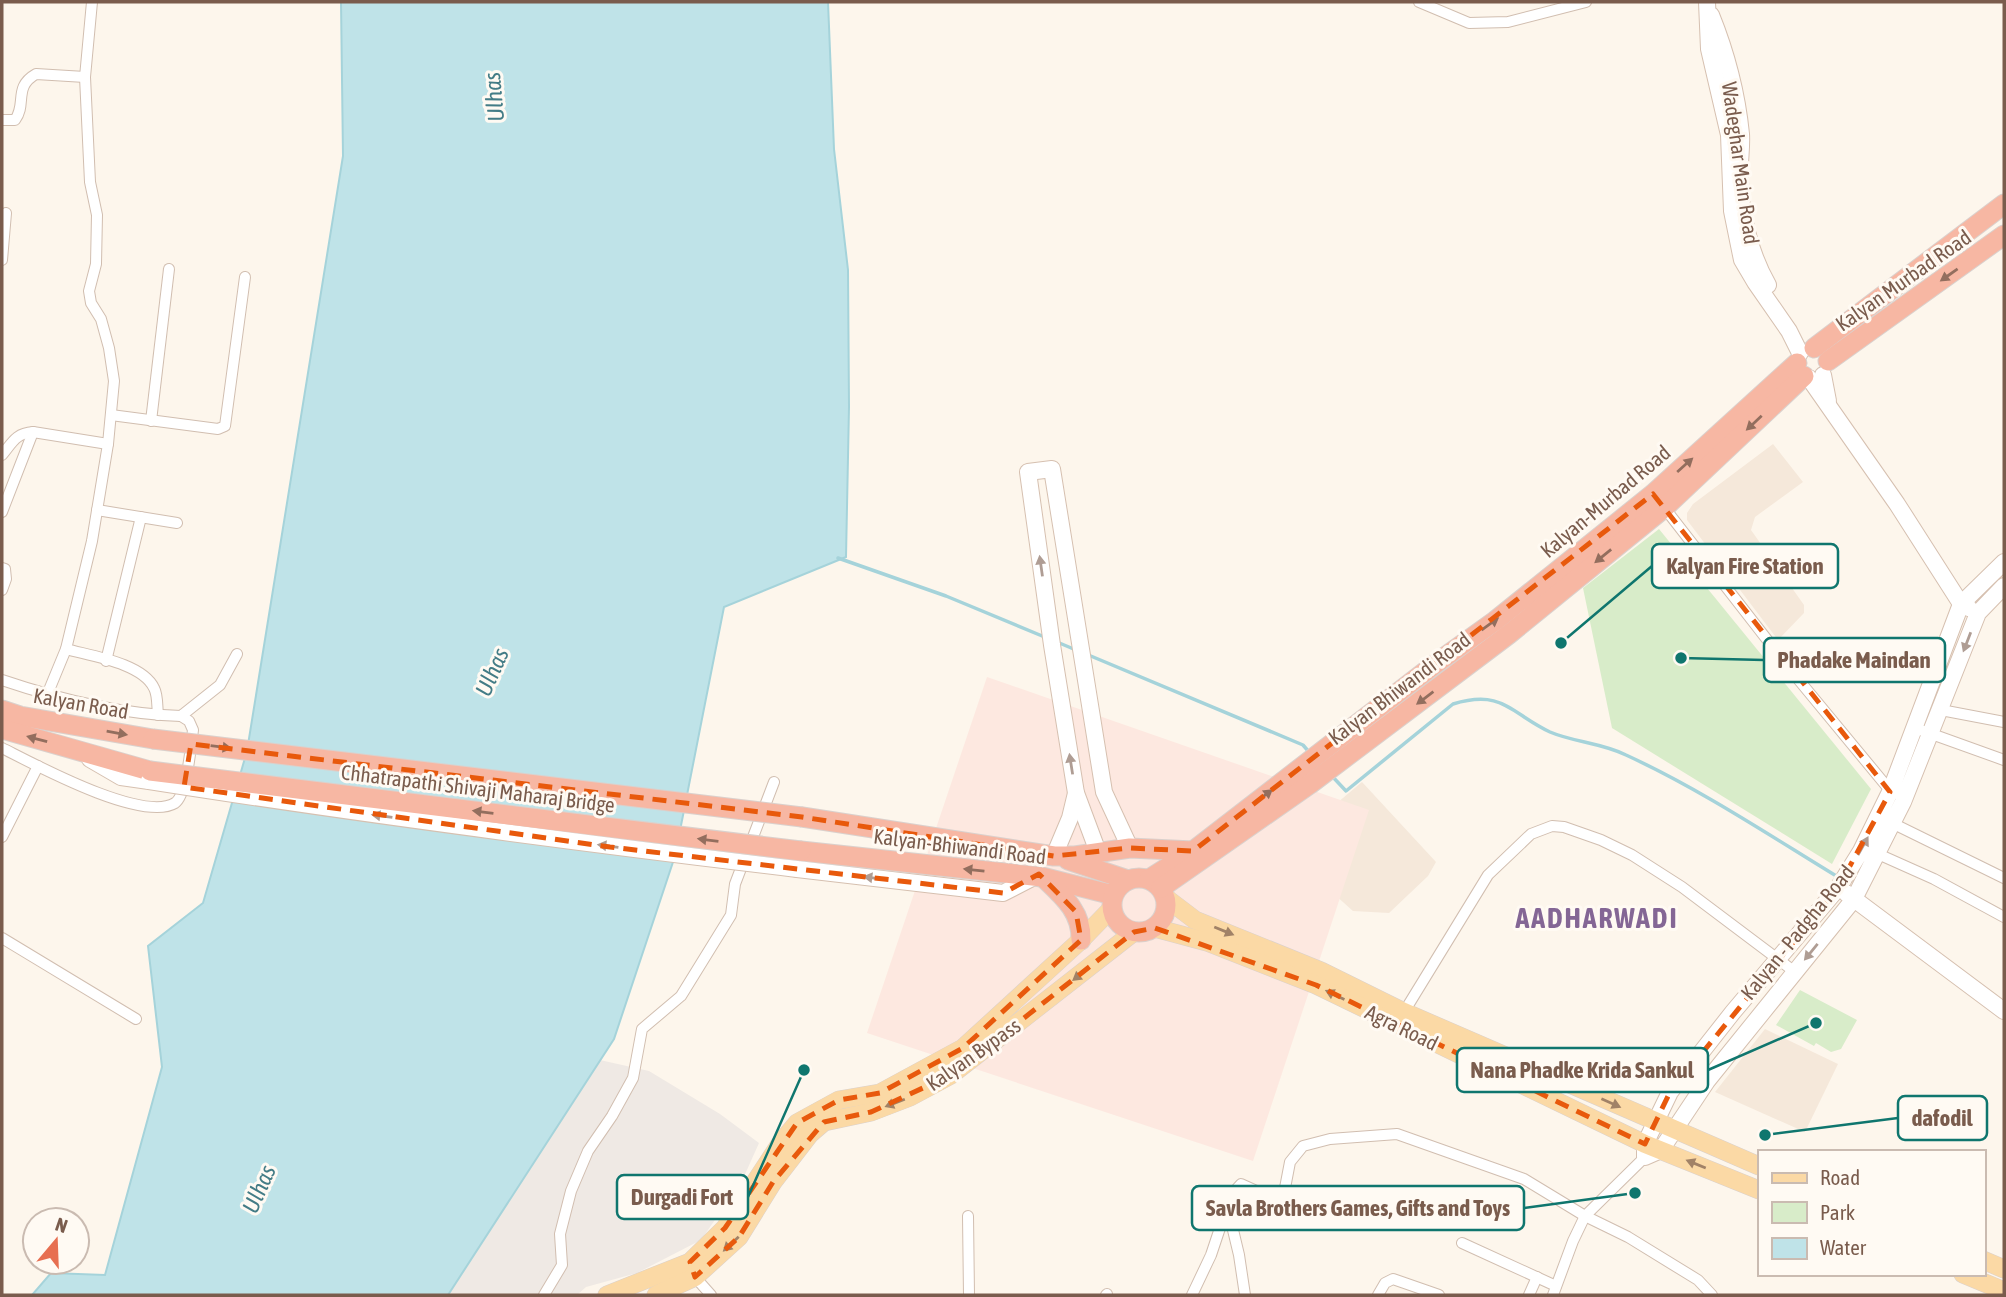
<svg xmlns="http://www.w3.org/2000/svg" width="2006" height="1297" viewBox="0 0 2006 1297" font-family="'Asap Condensed',sans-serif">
<rect width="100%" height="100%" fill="#fdf6ec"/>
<g fill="#f5e8da">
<polygon points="1773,444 1803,482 1755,517 1751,530 1804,605 1804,613 1778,640 1687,520 1687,513 1693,504"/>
<polygon points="1362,782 1436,862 1428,876 1389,913 1353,911 1314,876 1280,851"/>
<polygon points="1765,1029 1838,1064 1805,1132 1715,1092"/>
</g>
<polygon fill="#fde8e0" points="987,677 1369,810 1253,1161 867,1033"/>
<polygon fill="#efe9e4" points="591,1058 649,1071 720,1114 759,1143 742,1181 701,1240 637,1273 586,1287 577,1295 433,1295"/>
<g fill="#d8ecc9">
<polygon points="1659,529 1871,789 1832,864 1612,728 1583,588"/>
<polygon points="1800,990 1857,1020 1841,1049 1831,1052 1816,1043 1814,1046 1776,1025"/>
</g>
<polygon fill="#bfe3e8" stroke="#a5d3da" stroke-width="2" points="341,2 828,2 834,149 848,270 849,407 846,557 724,607 675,856 614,1039 448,1295 32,1295 51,1273 105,1275 162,1067 148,946 203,903 247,751 343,156"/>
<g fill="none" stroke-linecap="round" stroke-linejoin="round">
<g stroke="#a5d3da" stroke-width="3.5">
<polyline points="838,558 946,596 1047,638"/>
<polyline points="1057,642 1076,650"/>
<polyline points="1086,654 1303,745 1309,752"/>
<path d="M1331,775L1346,791L1453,704C1503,689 1510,713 1550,732C1573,742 1602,743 1626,755C1700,789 1769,835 1838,877"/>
</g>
<defs>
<g id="street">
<polyline points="1419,2 1469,23 1508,22 1586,2"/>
<path d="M2,120H15C27,104 13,87 36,74L85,77"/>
<polyline points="2,260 6,213"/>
<polyline points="111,415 218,429 225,426 245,277"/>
<polyline points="151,421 169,269"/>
<path d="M2,455C12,443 16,433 33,432L108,444"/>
<polyline points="1663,506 1793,673 1893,794"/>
<polyline points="97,510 177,523"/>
<polyline points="2,512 33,432"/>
<polyline points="2,568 5,569 6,579 2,590"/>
<path d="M66,649C91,656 142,663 154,688C158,695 157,707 158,715"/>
<polyline points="106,661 141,517"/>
<path d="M2,680C61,700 119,714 181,716L220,685L237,654"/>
<polyline points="47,695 66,649 92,541 108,444 114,381 109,348 101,319 91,303 89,291 96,264 97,215 90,182 85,77 92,2"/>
<polyline points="1941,710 2004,722"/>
<polyline points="1915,728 2004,760"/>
<path d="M2,748C34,764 142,823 175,803C187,795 191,745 193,730L189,721L181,716"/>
<polyline points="1894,824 2004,878"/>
<polyline points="2,837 38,766"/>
<polyline points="1878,854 1934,879 2004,917"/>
<polyline points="2,938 136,1019"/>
<polyline points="1404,1012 1488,875 1531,834 1552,826 1564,827 1601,840 1632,855 1682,887 1795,972"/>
<polyline points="1228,1209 1239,1255 1245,1295"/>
<polyline points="968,1216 969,1295"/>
<polyline points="1462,1243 1556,1286"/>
<polyline points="695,1277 711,1295"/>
<polyline points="544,1295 562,1265 560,1234 571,1191 588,1151 612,1116 633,1078 642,1029 681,996 731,915 735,884 774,782"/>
<polyline points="1106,1295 1107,1294"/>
<polyline points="1192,1295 1211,1255 1231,1195 1241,1184 1272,1198 1285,1188 1290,1162 1303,1146 1330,1139 1397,1134 1524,1179 1585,1216 1628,1237 1698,1280 1712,1295"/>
<polyline points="1378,1295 1385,1283 1393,1279 1439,1295"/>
<polyline points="1529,1295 1537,1277"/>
<polyline points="1553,1295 1573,1241 1585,1216 1645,1157"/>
</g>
<g id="secondary">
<polyline points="1707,2 1709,49 1729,135 1732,211 1742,260 1755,282 1789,331 1800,353"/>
<path d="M1711,15C1726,52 1737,94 1741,134C1742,148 1739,163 1740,177C1740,214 1750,253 1768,285"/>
<polyline points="1823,375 1828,401"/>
<polyline points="1809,378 1897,504 1961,604 1969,608"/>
<polyline points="2004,562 1961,604 1890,792 1861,851 1838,888 1733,1012 1670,1092 1645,1144 1645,1157 1661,1150 1707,1081 1854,899 1903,802 1978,613 2004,586"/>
<polyline points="90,759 121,777 149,781"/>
<polyline points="1098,852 1076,793 1052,645 1028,472 1052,469 1104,792 1130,848"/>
<polyline points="1054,856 1070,818 1076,793"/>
<polyline points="797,869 1003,893 1036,876"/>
<polyline points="1846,893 2004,1011"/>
</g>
<g id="primary">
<polyline points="1166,898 1195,920 1321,971 1404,1012 1759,1166"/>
<polyline points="1155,928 1207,942 1316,985 1645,1144 1759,1190"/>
<polyline points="1983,1260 2004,1269"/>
<polyline points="1963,1274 2004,1291"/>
<polyline points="607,1295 690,1262 725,1228 782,1141 797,1123 839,1100 880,1093 963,1048 1081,940 1112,908"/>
<polyline points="656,1295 695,1277 739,1237 773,1182 810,1134 824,1122 871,1112 910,1097 951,1075 1134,932"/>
</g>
<g id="highway">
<polyline points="1814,348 2004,204"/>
<polyline points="1828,361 2004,235"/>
<polyline points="2,710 20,716 153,739"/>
<polyline points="2,729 150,771"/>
<polyline points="802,817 1054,856 1075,856 1130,848 1193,851"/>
<polyline points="801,851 1042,877 1113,895"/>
<polyline points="1068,860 1128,880"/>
<circle cx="1139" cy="905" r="27"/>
<path d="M1044,878C1063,896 1082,912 1081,940"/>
<polyline points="1149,879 1193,851 1435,664 1495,621 1653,494 1797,363"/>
<polyline points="1161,888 1310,784 1509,634 1664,508 1804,376"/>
</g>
</defs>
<use href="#street" stroke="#d1beb0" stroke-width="12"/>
<use href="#secondary" stroke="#d6c0b0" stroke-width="18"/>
<use href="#primary" stroke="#dad1cd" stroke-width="19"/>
<use href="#highway" stroke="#dad1cd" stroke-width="21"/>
<use href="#street" stroke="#fff" stroke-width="10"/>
<use href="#secondary" stroke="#fff" stroke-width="16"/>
<use href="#primary" stroke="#fbd9a5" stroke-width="18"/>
<use href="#highway" stroke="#f7b7a3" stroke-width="19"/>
<defs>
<path id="secondary-bridge" d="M149,781C365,815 581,843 797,869"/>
<g id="highway-bridge">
<polyline points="153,739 802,817"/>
<polyline points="150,771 801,851"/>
</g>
</defs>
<use href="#secondary-bridge" stroke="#d6c0b0" stroke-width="18" stroke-linecap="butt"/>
<use href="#highway-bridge" stroke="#dad1cd" stroke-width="21" stroke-linecap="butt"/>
<use href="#secondary-bridge" stroke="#fff" stroke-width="16"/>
<use href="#highway-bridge" stroke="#f7b7a3" stroke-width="19"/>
</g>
<defs><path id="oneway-solid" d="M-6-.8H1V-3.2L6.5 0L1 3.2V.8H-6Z" transform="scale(1.75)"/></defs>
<g fill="#936e5e">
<use href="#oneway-solid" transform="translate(1949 275) rotate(145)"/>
<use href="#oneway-solid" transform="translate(1754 423) rotate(137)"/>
<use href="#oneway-solid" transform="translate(1685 465) rotate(-42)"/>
<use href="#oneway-solid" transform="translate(1603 556) rotate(141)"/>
<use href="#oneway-solid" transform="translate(1490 624) rotate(-36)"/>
<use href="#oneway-solid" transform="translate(1425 698) rotate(143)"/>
<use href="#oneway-solid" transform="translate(117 733) rotate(10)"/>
<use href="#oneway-solid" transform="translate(37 739) rotate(-165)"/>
<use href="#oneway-solid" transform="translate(221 747) rotate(7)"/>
<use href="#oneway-solid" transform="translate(1264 796) rotate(-38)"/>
<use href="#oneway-solid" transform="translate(483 812) rotate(-173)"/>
<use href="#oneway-solid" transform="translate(708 840) rotate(-173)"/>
<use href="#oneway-solid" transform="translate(974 870) rotate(-174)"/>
</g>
<g fill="#af9d94">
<use href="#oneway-solid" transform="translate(1041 566) rotate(-98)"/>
<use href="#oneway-solid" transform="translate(1967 642) rotate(111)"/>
<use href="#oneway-solid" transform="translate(1071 764) rotate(-99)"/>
<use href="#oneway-solid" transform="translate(382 816) rotate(-172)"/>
<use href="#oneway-solid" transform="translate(608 846) rotate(-173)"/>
<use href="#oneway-solid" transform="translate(1863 846) rotate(-61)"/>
<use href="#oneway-solid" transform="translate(874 878) rotate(-173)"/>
<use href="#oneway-solid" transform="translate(1811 952) rotate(129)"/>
</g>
<g fill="#a18267">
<use href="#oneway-solid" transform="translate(1224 931) rotate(22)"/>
<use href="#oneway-solid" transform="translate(1081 974) rotate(142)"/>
<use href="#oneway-solid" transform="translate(1335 995) rotate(-154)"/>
<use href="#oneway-solid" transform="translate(895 1103) rotate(159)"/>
<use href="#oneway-solid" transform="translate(1611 1103) rotate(24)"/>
<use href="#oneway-solid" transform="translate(1696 1164) rotate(-158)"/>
<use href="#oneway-solid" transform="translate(731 1244) rotate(137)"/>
</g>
<path fill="none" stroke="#e8590c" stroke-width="5" stroke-dasharray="14 9" stroke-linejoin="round" d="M1653,494L1890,792L1838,888L1670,1092L1645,1144L1316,985L1155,928L1134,932L951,1075L871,1112L824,1122L773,1182L739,1237L695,1277L690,1262L725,1228L797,1123L839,1100L880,1093L963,1048L1081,940L1076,912L1039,874L1003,893L610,847L184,787L191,744L802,817L1054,856L1130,848L1193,851Z"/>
<g text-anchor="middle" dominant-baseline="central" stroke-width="6" stroke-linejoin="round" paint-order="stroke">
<g font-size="21" fill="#7a5c4d" stroke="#fffaf3">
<text transform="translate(1741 163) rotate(82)">Wadeghar Main Road</text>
<text transform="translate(1903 280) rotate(-35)">Kalyan Murbad Road</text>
<text transform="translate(1605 501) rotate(-40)">Kalyan-Murbad Road</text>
<text transform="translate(1399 688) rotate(-37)">Kalyan Bhiwandi Road</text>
<text transform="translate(81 703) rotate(10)">Kalyan Road</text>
<text transform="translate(478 788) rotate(7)">Chhatrapathi Shivaji Maharaj Bridge</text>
<text transform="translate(960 846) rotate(7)">Kalyan-Bhiwandi Road</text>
<text transform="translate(1797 932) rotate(-51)">Kalyan - Padgha Road</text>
<text transform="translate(1402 1027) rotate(26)">Agra Road</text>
<text transform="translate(973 1054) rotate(-35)">Kalyan Bypass</text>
</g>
<g font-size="23" font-style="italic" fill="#437c86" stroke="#fffaf3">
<text transform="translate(494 97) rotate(-95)">Ulhas</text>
<text transform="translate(492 672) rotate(-66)">Ulhas</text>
<text transform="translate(259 1189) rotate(-66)">Ulhas</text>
</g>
<g font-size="28" font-weight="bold" letter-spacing="2" fill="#846695" stroke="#fffaf3">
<text x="1597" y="918">AADHARWADI</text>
</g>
</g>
<path fill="none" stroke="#0f766e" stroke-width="2.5" d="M1561 643L1652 566M1681 658L1764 660M1816 1023L1708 1070M1765 1135L1898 1118M804 1070L748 1197M1635 1193L1524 1208"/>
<g fill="#0f766e" stroke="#fffaf3" stroke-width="2.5">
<circle cx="1561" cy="643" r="7"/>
<circle cx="1681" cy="658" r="7"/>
<circle cx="1816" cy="1023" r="7"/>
<circle cx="1765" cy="1135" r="7"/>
<circle cx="804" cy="1070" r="7"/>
<circle cx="1635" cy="1193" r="7"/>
</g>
<g fill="#fffaf3" stroke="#0f766e" stroke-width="2.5">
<rect x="1652" y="544" width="186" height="44" rx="7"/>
<rect x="1764" y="638" width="181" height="44" rx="7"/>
<rect x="1457" y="1048" width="251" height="44" rx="7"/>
<rect x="1898" y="1096" width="89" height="44" rx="7"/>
<rect x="617" y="1175" width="131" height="44" rx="7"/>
<rect x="1192" y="1186" width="332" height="44" rx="7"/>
</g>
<g font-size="23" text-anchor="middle" font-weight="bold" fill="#7a5c4d">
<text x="1745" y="574">Kalyan Fire Station</text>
<text x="1854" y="668">Phadake Maindan</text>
<text x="1582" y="1078">Nana Phadke Krida Sankul</text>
<text x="1942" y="1126">dafodil</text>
<text x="682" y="1205">Durgadi Fort</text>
<text x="1358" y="1216">Savla Brothers Games, Gifts and Toys</text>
</g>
<rect width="2006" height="1297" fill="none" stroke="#7a5c4d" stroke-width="7"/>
<rect x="1758" y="1150" width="228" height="126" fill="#fffaf3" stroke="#cabbb1" stroke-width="2"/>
<rect x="1772" y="1173" width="35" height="10" fill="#fbd9a5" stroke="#cabbb1" stroke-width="2"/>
<text x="1820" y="1185" font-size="21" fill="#7a5c4d">Road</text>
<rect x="1772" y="1202" width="35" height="21" fill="#d8ecc9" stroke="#cabbb1" stroke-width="2"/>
<text x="1820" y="1220" font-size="21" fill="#7a5c4d">Park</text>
<rect x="1772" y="1238" width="35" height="21" fill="#bfe3e8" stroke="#cabbb1" stroke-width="2"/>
<text x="1820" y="1255" font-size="21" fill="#7a5c4d">Water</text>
<g transform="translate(56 1241) rotate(19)"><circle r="33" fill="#fffaf3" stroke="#cabbb1" stroke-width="2"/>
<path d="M0-5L12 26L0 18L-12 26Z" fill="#e76f51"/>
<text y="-10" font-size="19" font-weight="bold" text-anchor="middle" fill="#7a5c4d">N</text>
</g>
</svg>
